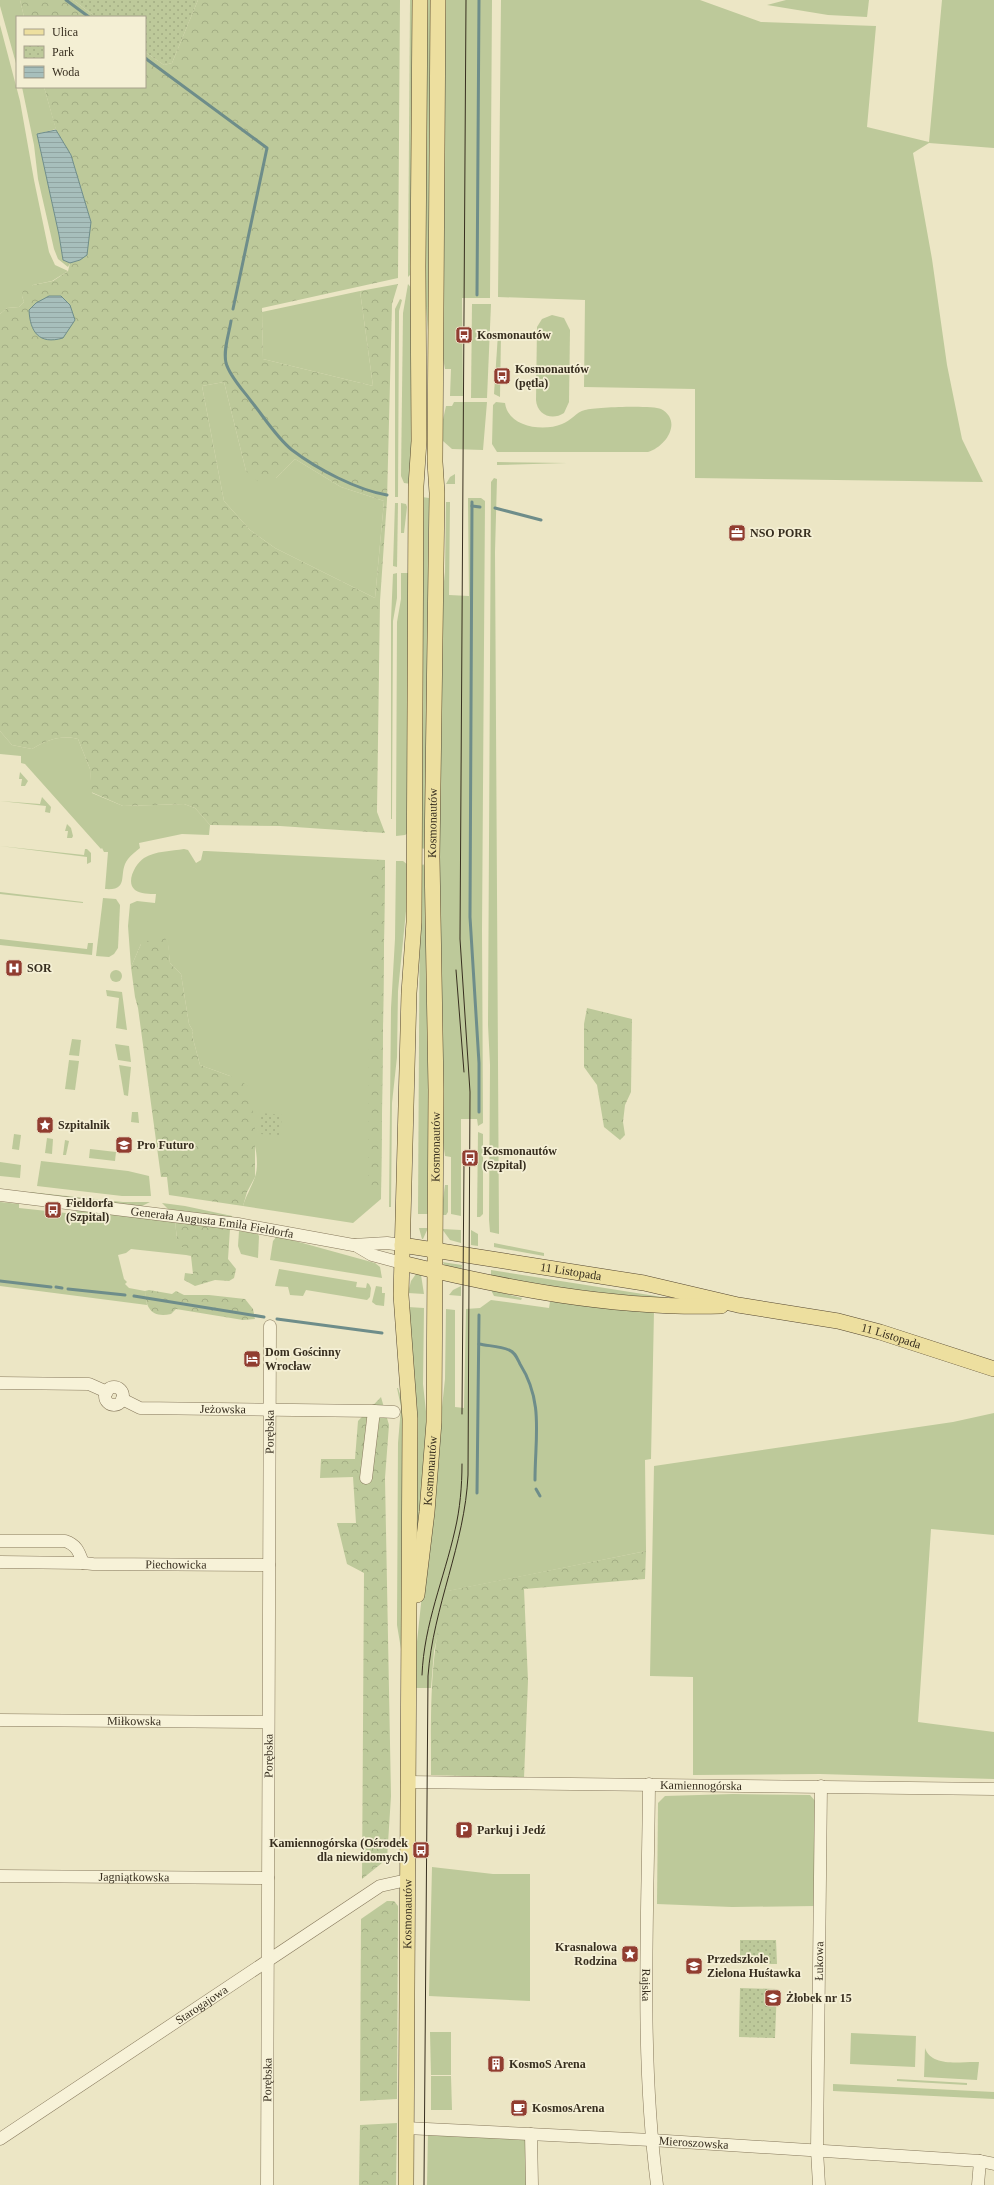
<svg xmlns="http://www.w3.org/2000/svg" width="994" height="2185" viewBox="0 0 994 2185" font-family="'Times New Roman',serif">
<defs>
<pattern id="forest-crowns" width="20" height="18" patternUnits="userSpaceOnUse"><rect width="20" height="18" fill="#bdc99a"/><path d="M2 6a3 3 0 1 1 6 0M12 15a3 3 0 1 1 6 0" fill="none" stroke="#a3ad84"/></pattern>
<pattern id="park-dots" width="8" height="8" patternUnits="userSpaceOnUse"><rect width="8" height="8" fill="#bdc99a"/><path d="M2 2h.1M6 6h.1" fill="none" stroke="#a3ad84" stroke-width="1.8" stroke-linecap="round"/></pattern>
<pattern id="water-rules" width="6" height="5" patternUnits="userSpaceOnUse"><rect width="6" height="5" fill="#a7bfbc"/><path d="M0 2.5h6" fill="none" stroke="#90a4a1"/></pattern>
</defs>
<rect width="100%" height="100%" fill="#ece6c5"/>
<g fill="#bdc99a">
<polygon points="0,0 20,0 24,17 17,17 17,67 0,6"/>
<polygon points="410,0 414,0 412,273 408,277"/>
<polygon points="425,0 432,0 428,443 428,331 424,282"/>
<polygon points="444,0 492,0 490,298 462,298 463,396 450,396 451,369 445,369 442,353"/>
<polygon points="501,0 700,0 761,22 876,26 867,127 929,142 942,0 994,0 994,148 929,143 913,153 932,259 947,365 962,439 983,482 695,478 695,389 584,387 585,300 498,297"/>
<polygon points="786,0 869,0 867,17 828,15 767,5"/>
<polygon points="0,25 20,101 34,180 49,252 55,265 68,271 52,281 33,285 22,296 24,302 19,307 7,308 0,314"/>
<polygon points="22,87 44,87 56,129 37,134 59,235 63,260 70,263 68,267 58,259 54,249 38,179 34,145"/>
<polygon points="408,284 412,289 411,484 404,483 401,476 403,313"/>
<polygon points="360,291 373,386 263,359 262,312"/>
<polygon points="400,299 402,300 399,311 398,497 395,497 395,309"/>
<polygon points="472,304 491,304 487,398 471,398"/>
<path d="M552,315L564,318L570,330L569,402L564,413C552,421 537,415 536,400L537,327L542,319Z"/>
<polygon points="498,334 501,334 500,397 494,394"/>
<polygon points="224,382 246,471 276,478 295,459 341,487 384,501 375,598 275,548 250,530 224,501 202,386"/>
<polygon points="454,402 487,402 483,450 452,449 443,441 442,424 446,406 452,406"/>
<path d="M496,402L505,403C508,427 543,432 562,424C571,421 576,412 585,410C596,407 652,405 661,409C683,421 666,447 648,452H497L492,444L493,405Z"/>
<polygon points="497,462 567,463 497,465"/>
<polygon points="455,474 455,484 446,484 450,477"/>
<polygon points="494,478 497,479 495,552 499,1234 490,1232 489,1220 490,1065 488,1025 491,482"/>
<polygon points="422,497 429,498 426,847 423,849 421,847"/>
<polygon points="468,498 481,498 485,501 482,930 483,1123 478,1126 477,1119 461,1119 461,1216 451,1214 451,1157 445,1156 442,1135 438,988 440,618 445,572 446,502 450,502 449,595 469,596"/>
<polygon points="395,503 398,503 397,567 393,566"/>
<polygon points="401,503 406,504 407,507 404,533 401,533"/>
<polygon points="397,573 397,598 393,621 392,819 391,819 391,620 393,574"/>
<polygon points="401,573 409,573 408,833 405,835 396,836 397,622 401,599"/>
<path d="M0,731L12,745L32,749C47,740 60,735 78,739L90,769L92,793L123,806L184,804L195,808L210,825L209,835L182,834L139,843L140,848C136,851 131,855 128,859C117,873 131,891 105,889L108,852H104L102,848L101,849L25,764L21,763V756L0,754Z"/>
<polygon points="20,772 28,781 25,786 21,786 22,779 19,779"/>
<polygon points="42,797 51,807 50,813 45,812 46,806 0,801 40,804"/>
<polygon points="67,824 71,828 73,836 72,838 67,838 68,831 65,831"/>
<polygon points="0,846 84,855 85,849 87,849 91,853 91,862 87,864 87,857"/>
<path d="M184,849L188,850L196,863L201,860L203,851H206L385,860L381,1199L353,1223L243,1206C246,1196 251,1188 255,1177C264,1150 240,1102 230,1076L200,1065L192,1035L193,1031L189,1024L181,974L170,963L168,945L141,944L131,967L128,926L130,904L137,901L155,903L156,894C150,894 140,894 135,890C125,882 136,863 144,858C155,851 172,851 184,849Z"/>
<polygon points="396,861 403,861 408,865 407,901 398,991 397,1057 392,1103 391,1207 389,1207 391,1008 395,939"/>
<polygon points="423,864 427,869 430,1214 418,1214 420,869"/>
<polygon points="0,892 83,902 83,903 0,894"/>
<polygon points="103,898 116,899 120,905 118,948 114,954 109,957 96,956"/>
<polygon points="0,939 87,949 88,943 93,943 92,955 0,945"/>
<circle cx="116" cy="976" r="6"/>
<polygon points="106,990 122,992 127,1030 116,1028 119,998 107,996"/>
<polygon points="72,1039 81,1040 79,1056 69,1055"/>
<polygon points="115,1044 129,1046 131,1062 118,1060"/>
<polygon points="69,1060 79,1061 75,1090 65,1089"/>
<polygon points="119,1065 131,1067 128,1096 124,1095"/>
<polygon points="132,1112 138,1112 139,1123 131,1122"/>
<polygon points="478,1132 483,1134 483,1214 480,1217 477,1217"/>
<polygon points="14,1134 21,1135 19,1150 12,1149"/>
<polygon points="47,1138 53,1139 52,1154 45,1153"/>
<polygon points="65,1140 69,1141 66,1155 63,1155"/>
<polygon points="90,1149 116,1152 115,1161 89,1158"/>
<polygon points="41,1161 128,1171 149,1176 151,1196 122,1196 37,1186"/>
<polygon points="0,1162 21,1165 20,1178 0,1176"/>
<polygon points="445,1185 448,1185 448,1212 446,1215 441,1215"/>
<polygon points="30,1192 123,1202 150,1202 142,1206 30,1194"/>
<polygon points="0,1202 19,1204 19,1208 75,1214 76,1210 175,1221 177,1239 187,1247 186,1255 131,1249 126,1253 118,1255 124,1279 127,1282 125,1284 129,1288 145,1291 147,1305 0,1286"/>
<polygon points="162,1203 185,1206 232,1216 232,1218 168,1209"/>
<polygon points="419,1228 428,1228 423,1239 422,1239"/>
<polygon points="442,1229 461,1230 461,1243 450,1240"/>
<polygon points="471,1230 478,1234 478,1246 471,1245"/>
<polygon points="239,1231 257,1233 259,1236 258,1258 241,1254 238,1246"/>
<polygon points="277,1236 375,1263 380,1267 382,1278 270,1260 273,1241"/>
<polygon points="494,1243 544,1253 544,1256 494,1247"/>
<polygon points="442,1262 462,1265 461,1272 446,1266"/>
<polygon points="279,1269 357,1282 356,1287 366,1288 367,1283 369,1284 371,1288 370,1297 367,1300 306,1290 303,1296 290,1295 288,1287 275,1286"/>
<polygon points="491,1270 681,1300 578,1291 491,1277"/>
<polygon points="416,1274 421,1275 424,1294 408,1293 411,1281"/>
<polygon points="376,1286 382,1287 382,1293 385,1293 384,1306 376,1305 372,1302"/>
<polygon points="461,1286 461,1296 449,1295 453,1290"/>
<polygon points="491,1290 518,1297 522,1298 521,1300 494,1296"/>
<polygon points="491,1300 549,1308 550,1302 558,1302 654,1311 651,1459 645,1460 646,1551 448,1591 434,1651 431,1688 414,1688 416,1651 445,1379 446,1309 455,1310 455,1407 464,1408 466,1309 480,1308"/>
<polygon points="408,1307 424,1308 423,1384 428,1430 415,1565"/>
<polygon points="397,1388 398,1388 403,1403 403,1611 401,1649 397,1625 398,1443 401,1407"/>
<polygon points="994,1413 994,1535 931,1529 918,1722 994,1732 994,1779 820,1774 693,1775 693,1677 650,1676 654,1466 953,1422"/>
<polygon points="733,1794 810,1795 816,1802 815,1906 732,1907 657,1904 658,1803 665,1796"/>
<polygon points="432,1867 493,1874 530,1874 530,2001 429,1996"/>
<polygon points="430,2032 451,2032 451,2075 431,2075"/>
<polygon points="851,2033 916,2036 915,2067 850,2064"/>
<path d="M925,2048C932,2068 961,2061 979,2062L977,2080L924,2077Z"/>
<polygon points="431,2076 451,2076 452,2110 431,2110"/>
<polygon points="897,2079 967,2083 967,2085 897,2081"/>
<polygon points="833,2084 994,2092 994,2099 833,2091"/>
<polygon points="428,2132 526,2139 528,2185 427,2185"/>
</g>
<g fill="url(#forest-crowns)" fill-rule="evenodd">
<polygon points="20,0 73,0 96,17 24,17"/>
<path d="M198,0H400L398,278L262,308L263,359L373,386L360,291L398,284L392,304L387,500L380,601L377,812L385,833L280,826L210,825L195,808L184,804L123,806L91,792L90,769L78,739C60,735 47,740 32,749L12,745L0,731V314L7,308L19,307L24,302L22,296L23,290L33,285L53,281L68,271L70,263L80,260L91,222L71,155L56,130L44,87H145V52L164,65L172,63ZM224,382L246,471L260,483L276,478L295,459L341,487L384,501L375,598L275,548L250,530L224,501L202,386Z"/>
<polygon points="376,860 385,860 381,1191 373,1193 368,1186 370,868"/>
<path d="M162,934C170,942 169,953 170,963L181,974L189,1024L193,1031L192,1035L200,1065L230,1076L247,1085L255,1122V1177L247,1192L243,1206L169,1195L167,1177H161L138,1008L135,997L131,967L141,944Z"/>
<polygon points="587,1008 632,1019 631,1092 625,1105 623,1122 625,1135 620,1140 604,1127 597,1085 584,1067 584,1024"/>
<polygon points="175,1221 230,1229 228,1259 236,1269 234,1278 229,1281 215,1280 195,1286 184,1280 185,1273 193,1274 191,1256 186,1255 186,1247 181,1247 177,1239"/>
<path d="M149,1290L172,1294L176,1291L184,1295H209L245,1299L253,1309L255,1319L243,1320L176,1309L171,1314C151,1318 146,1308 145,1291Z"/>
<polygon points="381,1397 389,1425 385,1478 391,1796 387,1859 362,1879 364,1573 347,1564 337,1523 356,1523 353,1477 320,1478 321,1459 355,1459 358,1421"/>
<path d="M646,1551L645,1579L524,1589L528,1681L524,1778L431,1775C431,1710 429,1654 447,1591Z"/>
<polygon points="387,1901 394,1901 398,1906 397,2099 360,2101 361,1919"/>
<polygon points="397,2123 396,2185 359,2185 360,2125"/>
</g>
<g fill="url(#park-dots)">
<polygon points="73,0 198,0 172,63 164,65 145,52 145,17 96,17"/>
<polygon points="261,1113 282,1115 280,1135 260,1134"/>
<polygon points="740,1940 776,1940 777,1964 740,1964"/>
<polygon points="740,1988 777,1989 775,2038 739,2037"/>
</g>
<g fill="url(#water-rules)" stroke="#6e8d8a">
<polygon points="56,130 71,155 91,222 87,255 80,260 70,263 63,260 59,235 37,134"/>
<path d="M49,296H61L70,305L75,320L63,338C39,345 30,332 29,310L36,303Z"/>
</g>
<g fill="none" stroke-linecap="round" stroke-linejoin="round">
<g stroke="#6e8d8a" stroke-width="3">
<polyline points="66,0 89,17"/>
<polyline points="145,58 267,148 233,309"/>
<polyline points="477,295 479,0"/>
<path d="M231,321C229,334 223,350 226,363C230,377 243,390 251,401C264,417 276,437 292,450C317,469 357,490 387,495"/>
<polyline points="472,502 470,917 479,1063 479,1112"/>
<polyline points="472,506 480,507"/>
<polyline points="495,508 541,520"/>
<polyline points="0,1281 51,1287"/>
<polyline points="56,1287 62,1288"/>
<polyline points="68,1289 125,1295"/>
<polyline points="134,1296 264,1317"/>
<polyline points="277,1319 382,1333"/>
<path d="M479,1344C488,1346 500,1346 509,1350C515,1352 517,1358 520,1364C544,1402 535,1437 535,1480"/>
<polyline points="536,1489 540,1496"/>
<polyline points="477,1493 479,1315"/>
</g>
<defs>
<g id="minor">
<path id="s1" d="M0,1195L238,1224L353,1245L387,1243L402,1245"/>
<polyline points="355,1245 372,1255 402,1263"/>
<polyline points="0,1383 89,1384 107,1392"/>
<circle cx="114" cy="1396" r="9"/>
<path id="s2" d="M122,1399L140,1408L374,1411"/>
<polyline points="366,1478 374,1411 394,1412"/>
<path d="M0,1541H65C77,1545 79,1552 83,1563L0,1562"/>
<path id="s3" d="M83,1563L93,1564L269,1565"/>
<path id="s4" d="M0,1720L268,1722"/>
<path id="s5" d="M407,1782L994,1789"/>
<path id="s6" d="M649,1784C648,1918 640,2052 657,2185"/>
<path id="s7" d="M0,1876L268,1878"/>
<path id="s8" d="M406,2128L651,2140L980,2161L994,2164"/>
<polyline points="531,2134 532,2185"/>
<path id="s9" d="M0,2139L380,1886L407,1880"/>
<path id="s10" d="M267,2185L270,1326"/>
<path id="s11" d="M819,2185L817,2150L821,1786"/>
<polyline points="978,2185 980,2161"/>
</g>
<g id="major">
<path id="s12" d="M402,1245L644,1283L738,1305L838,1321L880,1332L994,1369"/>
<path d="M402,1263C505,1288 614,1309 721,1306"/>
<path id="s13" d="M417,1595L427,1512L434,1422L436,1090L432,857L437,493L435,462L438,0"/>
<path id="s14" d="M406,2185L410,1419L401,1295L409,993L414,922L416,486L419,441L418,267L420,0"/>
</g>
</defs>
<use href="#minor" stroke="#86785c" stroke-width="13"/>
<use href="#major" stroke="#544630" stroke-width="16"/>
<use href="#minor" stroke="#f7f2d8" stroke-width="12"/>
<use href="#major" stroke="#eddf9f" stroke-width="15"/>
<g stroke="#372e1f" stroke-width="1">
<polyline points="456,970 464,1072"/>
<polyline points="462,1414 464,1162"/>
<path d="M422,1675C424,1624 444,1579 455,1530C460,1509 462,1486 462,1464"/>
<path d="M424,2185L428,1676C433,1607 465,1544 468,1475L470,1092L460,939L466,0"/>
</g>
</g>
<defs>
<symbol id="bus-square" viewBox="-11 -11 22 22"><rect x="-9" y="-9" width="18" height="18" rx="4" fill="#913d30" stroke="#f4efd4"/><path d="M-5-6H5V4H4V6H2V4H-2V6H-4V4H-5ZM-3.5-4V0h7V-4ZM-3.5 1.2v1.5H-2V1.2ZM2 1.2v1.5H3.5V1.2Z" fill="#fff"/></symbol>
<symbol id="office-square" viewBox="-11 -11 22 22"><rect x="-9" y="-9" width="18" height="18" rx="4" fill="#913d30" stroke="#f4efd4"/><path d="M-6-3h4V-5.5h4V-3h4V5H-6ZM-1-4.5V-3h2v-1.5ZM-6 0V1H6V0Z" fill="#fff"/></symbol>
<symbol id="hospital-square" viewBox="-11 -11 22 22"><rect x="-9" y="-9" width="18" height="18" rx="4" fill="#913d30" stroke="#f4efd4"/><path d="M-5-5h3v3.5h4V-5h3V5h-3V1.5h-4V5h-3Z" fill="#fff"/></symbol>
<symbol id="sight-square" viewBox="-11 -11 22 22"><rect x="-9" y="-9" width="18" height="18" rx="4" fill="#913d30" stroke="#f4efd4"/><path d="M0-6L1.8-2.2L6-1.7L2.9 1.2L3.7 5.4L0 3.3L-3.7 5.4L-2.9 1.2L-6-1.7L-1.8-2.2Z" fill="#fff"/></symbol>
<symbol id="school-square" viewBox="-11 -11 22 22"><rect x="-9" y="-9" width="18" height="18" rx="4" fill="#913d30" stroke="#f4efd4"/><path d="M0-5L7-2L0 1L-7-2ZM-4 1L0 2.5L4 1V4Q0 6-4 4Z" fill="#fff"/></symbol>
<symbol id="hotel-square" viewBox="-11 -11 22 22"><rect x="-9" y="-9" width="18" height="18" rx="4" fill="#913d30" stroke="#f4efd4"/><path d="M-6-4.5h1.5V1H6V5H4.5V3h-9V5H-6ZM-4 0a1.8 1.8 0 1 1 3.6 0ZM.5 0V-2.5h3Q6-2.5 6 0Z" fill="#fff"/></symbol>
<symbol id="parking-square" viewBox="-11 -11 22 22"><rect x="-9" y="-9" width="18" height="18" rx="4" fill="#913d30" stroke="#f4efd4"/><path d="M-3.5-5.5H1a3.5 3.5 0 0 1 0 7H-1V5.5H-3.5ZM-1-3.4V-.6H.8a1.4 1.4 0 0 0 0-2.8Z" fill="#fff"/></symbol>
<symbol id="building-square" viewBox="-11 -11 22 22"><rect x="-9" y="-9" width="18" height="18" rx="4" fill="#913d30" stroke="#f4efd4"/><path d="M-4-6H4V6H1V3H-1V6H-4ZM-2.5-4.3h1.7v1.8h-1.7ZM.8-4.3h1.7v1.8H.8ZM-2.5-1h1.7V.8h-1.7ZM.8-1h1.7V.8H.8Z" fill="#fff"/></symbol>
<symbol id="cafe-square" viewBox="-11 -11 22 22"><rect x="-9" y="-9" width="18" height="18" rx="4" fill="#913d30" stroke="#f4efd4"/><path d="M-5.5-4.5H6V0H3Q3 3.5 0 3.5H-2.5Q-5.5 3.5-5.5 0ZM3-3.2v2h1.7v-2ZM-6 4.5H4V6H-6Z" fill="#fff"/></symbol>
</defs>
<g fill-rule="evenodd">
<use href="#bus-square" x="454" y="325" width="20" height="20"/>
<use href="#bus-square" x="492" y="366" width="20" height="20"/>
<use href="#office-square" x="727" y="523" width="20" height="20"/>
<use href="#hospital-square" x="4" y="958" width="20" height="20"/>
<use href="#sight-square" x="35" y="1115" width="20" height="20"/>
<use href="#school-square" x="114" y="1135" width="20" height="20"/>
<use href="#bus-square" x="460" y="1148" width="20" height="20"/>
<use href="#bus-square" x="43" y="1200" width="20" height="20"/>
<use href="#hotel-square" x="242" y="1349" width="20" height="20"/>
<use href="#parking-square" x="454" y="1820" width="20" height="20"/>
<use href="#bus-square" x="411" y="1840" width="20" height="20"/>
<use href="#sight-square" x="620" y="1944" width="20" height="20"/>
<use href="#school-square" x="684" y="1956" width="20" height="20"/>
<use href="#school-square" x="763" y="1988" width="20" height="20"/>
<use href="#building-square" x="486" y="2054" width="20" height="20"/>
<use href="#cafe-square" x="509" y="2098" width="20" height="20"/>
</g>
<g text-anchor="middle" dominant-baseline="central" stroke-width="3.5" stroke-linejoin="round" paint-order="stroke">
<g font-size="12" font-weight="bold" fill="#372e1f" stroke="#f4efd4" text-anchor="start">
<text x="477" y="335">Kosmonautów</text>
<text x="515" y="369">Kosmonautów<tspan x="515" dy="14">(pętla)</tspan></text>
<text x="750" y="533">NSO PORR</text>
<text x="27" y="968">SOR</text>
<text x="58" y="1125">Szpitalnik</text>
<text x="137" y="1145">Pro Futuro</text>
<text x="483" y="1151">Kosmonautów<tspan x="483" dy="14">(Szpital)</tspan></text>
<text x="66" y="1203">Fieldorfa<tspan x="66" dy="14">(Szpital)</tspan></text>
<text x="265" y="1352">Dom Gościnny<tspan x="265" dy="14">Wrocław</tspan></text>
<text x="477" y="1830">Parkuj i Jedź</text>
<text x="408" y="1843" text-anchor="end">Kamiennogórska (Ośrodek<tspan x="408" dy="14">dla niewidomych)</tspan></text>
<text x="617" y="1947" text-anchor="end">Krasnalowa<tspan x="617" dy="14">Rodzina</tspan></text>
<text x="707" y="1959">Przedszkole<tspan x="707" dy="14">Zielona Huśtawka</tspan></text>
<text x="786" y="1998">Żłobek nr 15</text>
<text x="509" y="2064">KosmoS Arena</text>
<text x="532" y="2108">KosmosArena</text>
</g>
<g font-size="12" fill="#372e1f" stroke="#f4efd4">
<text stroke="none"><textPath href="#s13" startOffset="773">Kosmonautów</textPath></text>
<text stroke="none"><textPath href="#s13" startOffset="449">Kosmonautów</textPath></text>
<text stroke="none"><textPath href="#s1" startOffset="214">Generała Augusta Emila Fieldorfa</textPath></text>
<text stroke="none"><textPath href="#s12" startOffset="171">11 Listopada</textPath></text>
<text stroke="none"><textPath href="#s12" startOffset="498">11 Listopada</textPath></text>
<text stroke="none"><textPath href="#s2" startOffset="103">Jeżowska</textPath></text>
<text stroke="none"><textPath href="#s10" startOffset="753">Porębska</textPath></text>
<text stroke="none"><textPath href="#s13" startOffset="125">Kosmonautów</textPath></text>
<text stroke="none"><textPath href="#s3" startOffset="93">Piechowicka</textPath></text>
<text stroke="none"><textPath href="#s4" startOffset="134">Miłkowska</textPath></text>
<text stroke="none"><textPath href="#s10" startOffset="429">Porębska</textPath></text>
<text stroke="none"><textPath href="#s5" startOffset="294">Kamiennogórska</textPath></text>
<text stroke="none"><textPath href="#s7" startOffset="134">Jagniątkowska</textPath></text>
<text stroke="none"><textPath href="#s14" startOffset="271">Kosmonautów</textPath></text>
<text stroke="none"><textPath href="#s11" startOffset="224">Łukowa</textPath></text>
<text stroke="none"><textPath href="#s6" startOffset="201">Rajska</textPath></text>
<text stroke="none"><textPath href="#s9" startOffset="242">Starogajowa</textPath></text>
<text stroke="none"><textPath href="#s10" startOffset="105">Porębska</textPath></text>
<text stroke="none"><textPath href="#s8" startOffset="288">Mieroszowska</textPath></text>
</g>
</g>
<rect x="16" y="16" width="130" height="72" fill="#f4efd4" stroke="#a8a28c"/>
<rect x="24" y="29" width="20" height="6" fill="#eddf9f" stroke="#a8a28c"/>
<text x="52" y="36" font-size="12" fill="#372e1f">Ulica</text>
<rect x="24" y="46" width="20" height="12" fill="url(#park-dots)" stroke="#a8a28c"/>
<text x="52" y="56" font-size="12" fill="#372e1f">Park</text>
<rect x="24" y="66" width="20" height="12" fill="url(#water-rules)" stroke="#a8a28c"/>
<text x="52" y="76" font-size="12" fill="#372e1f">Woda</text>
</svg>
